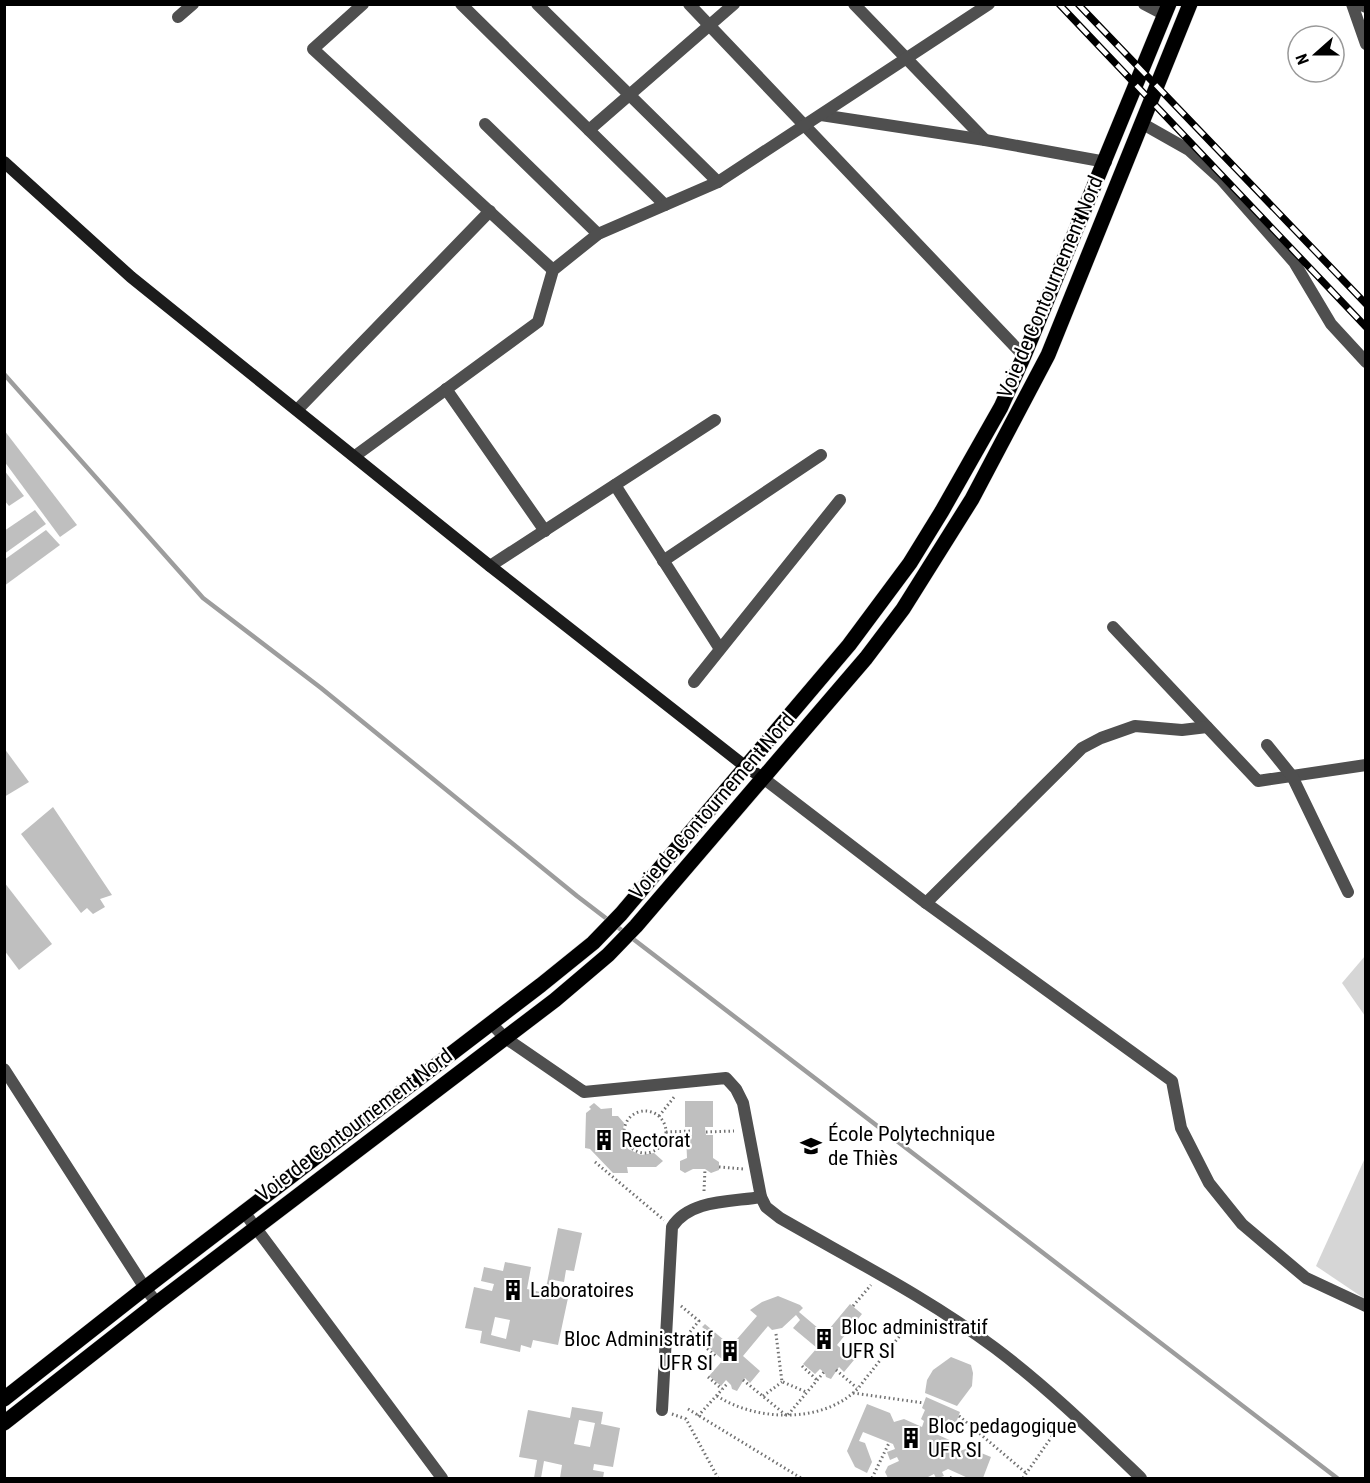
<svg xmlns="http://www.w3.org/2000/svg" width="1370" height="1483" viewBox="0 0 1370 1483" font-family="'Roboto Condensed',sans-serif">
<rect width="100%" height="100%" fill="#fff"/>
<g fill="#d6d6d6">
<polygon points="1365,956 1365,1016 1342,983"/>
<polygon points="1365,1158 1365,1299 1316,1266"/>
</g>
<g fill="none" stroke-linecap="round" stroke-linejoin="round">
<polyline stroke="#9d9d9d" stroke-width="4.5" points="4,374 203,598 321,688 577,896 1337,1478"/>
</g>
<g fill="#bfbfbf" fill-rule="evenodd">
<polygon points="4,430 77,525 60,537 4,461"/>
<polygon points="4,470 24,496 9,506 4,500"/>
<polygon points="35,510 46,524 4,554 4,531"/>
<polygon points="46,530 60,545 4,586 4,560"/>
<polygon points="4,748 29,782 4,797"/>
<polygon points="53,807 112,895 100,899 105,907 93,914 87,908 81,913 21,834"/>
<polygon points="4,882 52,944 19,970 4,950"/>
<polygon points="685,1101 713,1101 713,1127 705,1127 706,1135 713,1135 713,1158 719,1162 719,1170 711,1173 705,1169 693,1169 685,1173 680,1170 680,1161 687,1158 686,1135 692,1135 692,1127 685,1127"/>
<polygon points="594,1103 601,1109 612,1108 612,1116 618,1116 624,1123 622,1136 628,1149 641,1155 654,1153 663,1161 656,1167 627,1167 628,1173 613,1173 590,1149 585,1148 586,1113 591,1109 589,1107"/>
<path d="M558,1228L582,1233L574,1271L566,1270L564,1282L553,1280L552,1287L564,1290L563,1297L568,1298L558,1345L533,1340L531,1348L521,1345L520,1352L480,1343L482,1331L465,1328L474,1287L492,1291L494,1284L481,1281L484,1267L503,1271L505,1262L531,1267L527,1289L545,1293ZM495,1317L510,1320L506,1339L491,1335Z"/>
<polygon points="778,1296 800,1305 803,1308 799,1312 825,1334 850,1304 862,1314 837,1345 854,1360 844,1372 839,1367 831,1379 826,1377 825,1373 820,1369 815,1374 803,1364 817,1348 793,1328 800,1320 796,1315 782,1328 772,1330 768,1326 743,1356 760,1371 750,1383 745,1378 737,1391 732,1389 731,1385 726,1380 721,1386 709,1376 723,1360 700,1340 707,1331 702,1327 705,1324 731,1346 757,1316 750,1310 762,1302"/>
<polygon points="951,1357 971,1365 973,1373 972,1386 957,1406 925,1393 927,1380 933,1370"/>
<polygon points="926,1397 960,1412 956,1423 948,1419 944,1429 939,1427 936,1434 954,1442 959,1451 969,1448 991,1457 983,1478 968,1478 948,1469 942,1472 944,1476 938,1478 936,1478 934,1474 928,1477 929,1478 888,1478 885,1472 888,1466 899,1461 897,1457 890,1460 887,1452 895,1449 893,1444 863,1432 859,1441 865,1443 872,1462 867,1473 855,1467 847,1451 867,1404 890,1413 894,1422 904,1419 922,1427 924,1421 921,1419 925,1410 922,1408"/>
<path d="M572,1407L603,1412L601,1424L620,1428L613,1467L594,1464L593,1470L604,1472L603,1478H560L562,1465L544,1461L541,1478H534L537,1460L519,1457L528,1410L570,1418ZM579,1420L595,1423L590,1447L574,1444Z"/>
</g>
<g fill="none" stroke-linecap="round" stroke-linejoin="round">
<defs>
<g id="primary">
<polyline points="4,1399 145,1288 541,985 593,943 621,914 849,645 910,563 942,511 1001,407 1024,356 1169,4"/>
<polyline points="4,1423 157,1303 555,1000 608,955 636,926 866,658 903,609 972,499 1048,355 1190,4"/>
</g>
</defs>
<use href="#primary" stroke="#dbdbdb" stroke-width="16"/>
<g stroke="#717171" stroke-width="3" stroke-dasharray="1.5 3" stroke-linecap="butt">
<circle cx="645" cy="1132" r="21"/>
<polyline points="659,1116 675,1096"/>
<polyline points="666,1132 692,1131"/>
<polyline points="706,1132 734,1131"/>
<polyline points="595,1162 664,1220"/>
<polyline points="719,1167 744,1169"/>
<polyline points="704,1191 705,1169"/>
<polyline points="681,1306 699,1321 689,1333 717,1357"/>
<polyline points="853,1306 871,1285"/>
<polyline points="776,1334 782,1382"/>
<polyline points="802,1366 817,1380"/>
<polyline points="836,1370 857,1388"/>
<polyline points="708,1377 722,1389"/>
<polyline points="743,1380 787,1416 824,1372"/>
<polyline points="783,1382 806,1392"/>
<polyline points="853,1393 924,1403"/>
<path d="M717,1396C754,1420 817,1424 853,1393C860,1388 865,1378 871,1372C884,1355 898,1338 912,1321"/>
<polyline points="763,1396 782,1382"/>
<polyline points="688,1409 801,1478"/>
<polyline points="672,1414 686,1419 718,1478"/>
<polyline points="698,1416 727,1384"/>
<polyline points="959,1416 1026,1473"/>
<polyline points="872,1478 889,1443"/>
<polyline points="951,1478 953,1474"/>
<polyline points="1023,1478 1062,1422"/>
</g>
<g stroke="#4f4f4f" stroke-width="12">
<polyline points="363,4 313,49 553,270"/>
<polyline points="461,4 665,205"/>
<polyline points="537,4 718,182"/>
<polyline points="689,4 1024,356"/>
<polyline points="854,4 985,140"/>
<polyline points="1144,4 1165,15"/>
<polyline points="1352,4 1366,44"/>
<polyline points="1359,4 1366,7"/>
<polyline points="178,17 193,4"/>
<polyline points="821,115 985,140 1106,162"/>
<polyline points="485,124 598,234"/>
<polyline points="1143,124 1189,150 1221,179 1294,262 1331,324 1366,362"/>
<polyline points="589,130 734,4"/>
<polyline points="446,389 545,531"/>
<polyline points="297,410 490,211"/>
<polyline points="355,456 538,322 553,270 598,234 718,182 989,4"/>
<polyline points="615,485 720,649"/>
<polyline points="663,561 821,455"/>
<polyline points="490,566 715,420"/>
<polyline points="1113,627 1258,781 1366,765"/>
<polyline points="694,682 840,500"/>
<polyline points="1267,745 1292,776 1348,892"/>
<polyline points="763,778 926,903 1172,1081 1181,1128 1209,1183 1242,1224 1306,1278 1366,1306"/>
<polyline points="926,903 1082,748 1101,738 1135,726 1182,730 1207,727"/>
<path d="M491,1023L504,1037L584,1092L726,1078L736,1089L743,1103L761,1197L766,1207L780,1218C853,1260 928,1298 995,1348C1047,1387 1094,1433 1141,1478"/>
<polyline points="4,1069 145,1288 157,1303"/>
<polyline points="244,1212 442,1478"/>
<path d="M662,1410L672,1227C690,1199 732,1202 761,1197"/>
</g>
<polyline stroke="#1c1c1c" stroke-width="12" points="4,162 131,277 490,566 746,767 763,778"/>
<use href="#primary" stroke="#000" stroke-width="15"/>
<defs>
<g id="rail">
<polyline points="1059,4 1366,327"/>
<polyline points="1078,4 1366,304"/>
</g>
</defs>
<use href="#rail" stroke="#000" stroke-width="7"/>
<use href="#rail" stroke="#fff" stroke-width="4.5" stroke-dasharray="14" stroke-linecap="butt"/>
</g>
<defs>
<symbol id="building-bare" viewBox="-9 -9 18 18"><path d="M-4-6H4V6H1V3H-1V6H-4ZM-2.5-4.3h1.7v1.8h-1.7ZM.8-4.3h1.7v1.8H.8ZM-2.5-1h1.7V.8h-1.7ZM.8-1h1.7V.8H.8Z" fill="#000" stroke="#fff" stroke-width="2.5" paint-order="stroke"/></symbol>
<symbol id="university-bare" viewBox="-9 -9 18 18"><path d="M0-5L7-2L0 1L-7-2ZM-4 1L0 2.5L4 1V4Q0 6-4 4Z" fill="#000" stroke="#fff" stroke-width="2.5" paint-order="stroke"/></symbol>
</defs>
<g fill-rule="evenodd">
<use href="#building-bare" x="589" y="1125" width="30" height="30"/>
<use href="#university-bare" x="796" y="1131" width="30" height="30"/>
<use href="#building-bare" x="498" y="1275" width="30" height="30"/>
<use href="#building-bare" x="809" y="1324" width="30" height="30"/>
<use href="#building-bare" x="715" y="1336" width="30" height="30"/>
<use href="#building-bare" x="896" y="1423" width="30" height="30"/>
</g>
<g text-anchor="middle" dominant-baseline="central" stroke-width="4.5" stroke-linejoin="round" paint-order="stroke">
<g font-size="21" fill="#000" stroke="#fff">
<text transform="translate(1050 287) rotate(-67)">Voie de Contournement Nord</text>
<text transform="translate(712 806) rotate(-49)">Voie de Contournement Nord</text>
<text transform="translate(354 1125) rotate(-37)">Voie de Contournement Nord</text>
</g>
<g font-size="21" fill="#000" stroke="#fff" text-anchor="start">
<text x="828" y="1134">École Polytechnique<tspan x="828" dy="24">de Thiès</tspan></text>
<text x="621" y="1140">Rectorat</text>
<text x="530" y="1290">Laboratoires</text>
<text x="841" y="1327">Bloc administratif<tspan x="841" dy="24">UFR SI</tspan></text>
<text x="713" y="1339" text-anchor="end">Bloc Administratif<tspan x="713" dy="24">UFR SI</tspan></text>
<text x="928" y="1426">Bloc pedagogique<tspan x="928" dy="24">UFR SI</tspan></text>
</g>
</g>
<rect width="1370" height="1483" fill="none" stroke="#000000" stroke-width="12"/>
<g transform="translate(1316 54) rotate(249)"><circle r="28" fill="#ffffff" stroke="#999999" stroke-width="1.5"/>
<path d="M0-4.5L10 22L0 15L-10 22Z" fill="#000000"/>
<text y="-9" font-size="16" font-weight="bold" text-anchor="middle" fill="#000000">N</text>
</g>
</svg>
